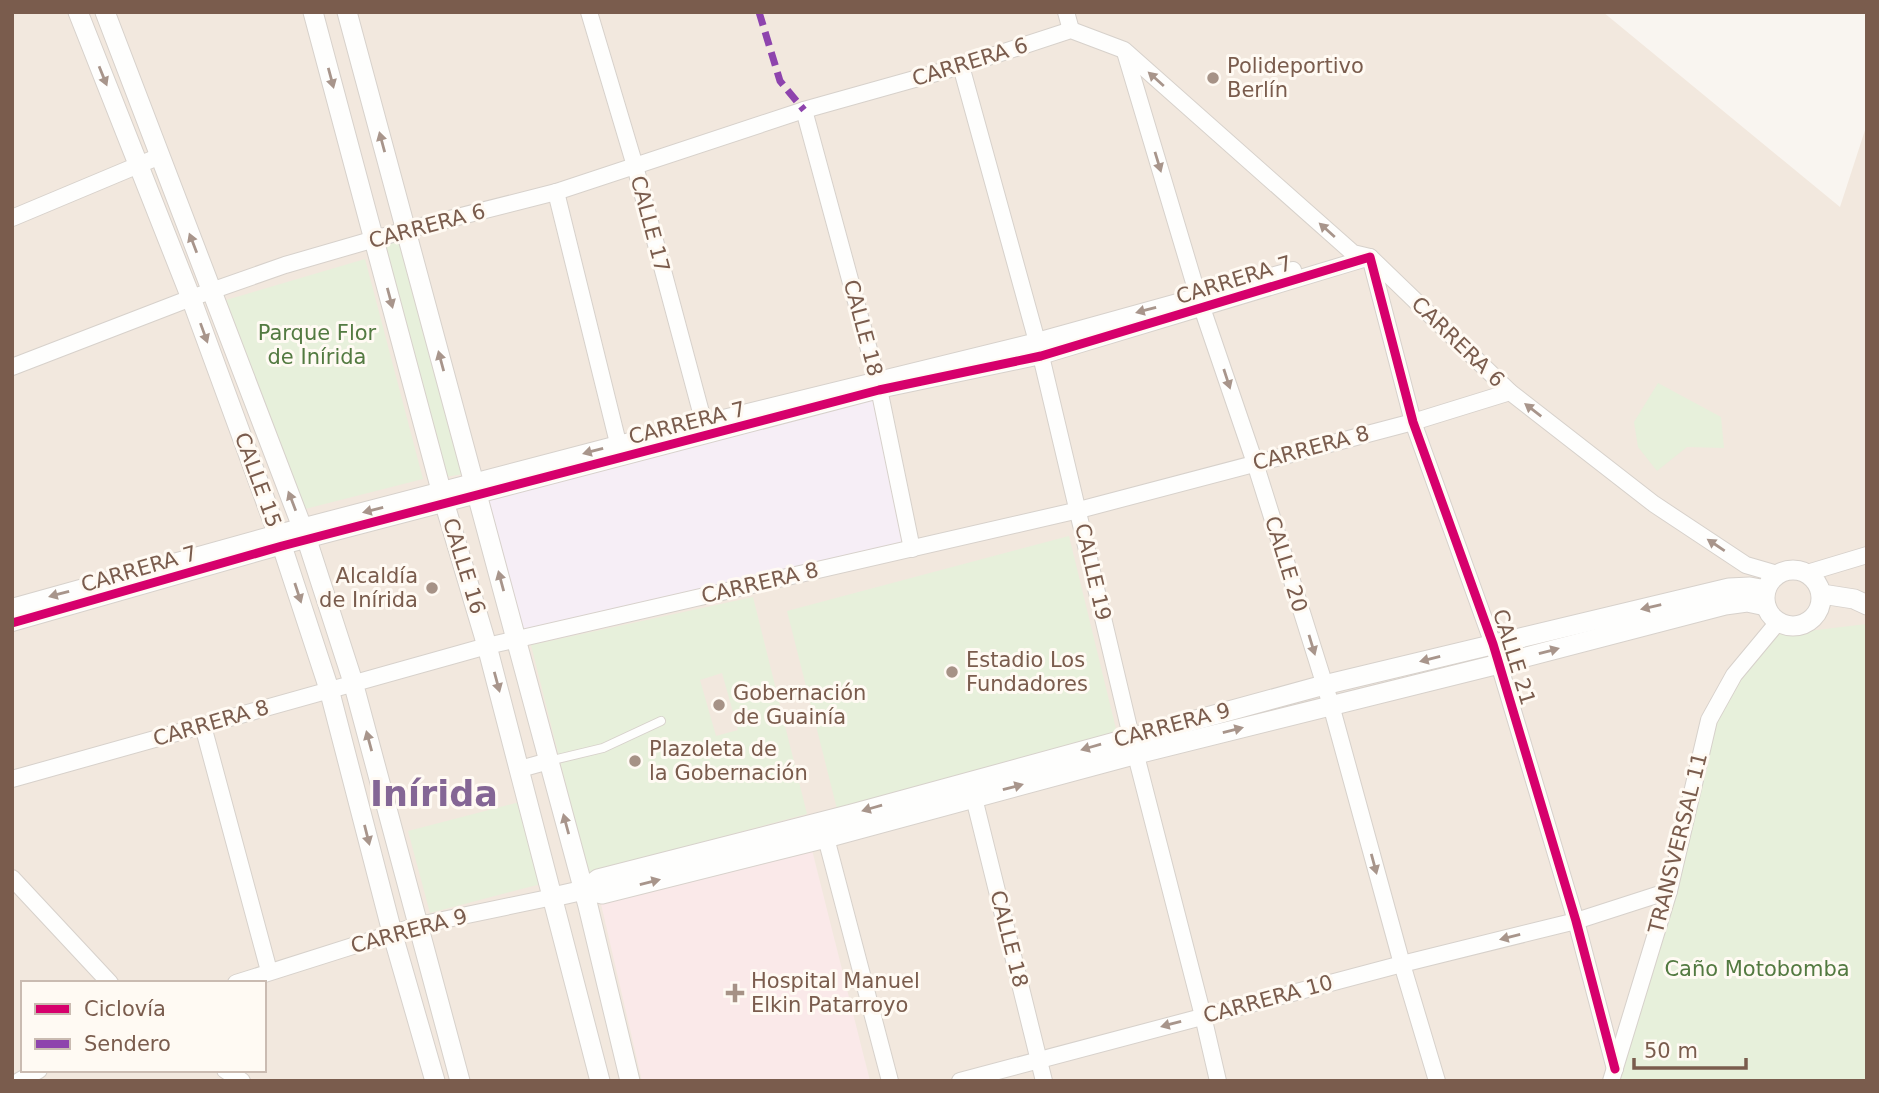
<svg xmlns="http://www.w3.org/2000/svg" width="1879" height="1093" viewBox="0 0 1879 1093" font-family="'DejaVu Sans',sans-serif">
<rect width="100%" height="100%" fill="#f9f5f0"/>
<path fill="#f2e8de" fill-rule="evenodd" d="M12,12H1603L1840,207L1867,124V1081H12ZM23,983H264V1070H23Z"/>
<polygon fill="#f6eef6" points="877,396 915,549 523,641 487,498"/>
<polygon fill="#fae9e9" points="812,850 870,1081 642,1081 601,904"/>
<g fill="#e7f0db" fill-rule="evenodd">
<polygon points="404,232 469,473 440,478 378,241"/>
<polygon points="365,259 423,479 305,509 226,300"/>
<polygon points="1658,383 1721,417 1724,448 1687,447 1657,471 1638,447 1634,422"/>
<polygon points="1069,536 1117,733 837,809 787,611"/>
<path d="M753,597L807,814L588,873L531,645ZM722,673L738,730L716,736L700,680Z"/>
<polygon points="1867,624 1867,1081 1612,1081 1709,720 1765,636"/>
<polygon points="520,802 541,884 430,913 408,831"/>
</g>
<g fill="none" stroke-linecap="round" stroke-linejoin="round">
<defs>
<polyline id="service" points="549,761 603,748 661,721"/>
<g id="minor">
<polyline points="589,12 635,166 706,431"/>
<polyline points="1066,12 1071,30"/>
<polyline points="1125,52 1198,296 1255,463 1331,705 1402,964 1437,1081"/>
<polyline points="961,66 1041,356 1131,736 1203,1016 1218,1081"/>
<polyline points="804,110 877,379 912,549"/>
<polyline points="556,192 621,455"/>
<polyline points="12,218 160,156"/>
<polyline points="12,367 191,298 285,265 406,230 556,192 804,110 961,66 1071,30 1124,50 1353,253 1370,257 1510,392 1654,504 1746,565 1777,574"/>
<polyline points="1807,573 1867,555"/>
<polyline points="12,607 278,533 618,444 1037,341 1293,270"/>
<polyline points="12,623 282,546 879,390 1041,356 1370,257 1413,422 1493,644 1576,921 1615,1069"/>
<polyline points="203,726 269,971"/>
<polyline points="520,769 549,761"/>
<polyline points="12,779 487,646 1079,510 1413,422 1510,392"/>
<polyline points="974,798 1044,1081"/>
<polyline points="826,838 890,1081"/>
<polyline points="12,878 110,983"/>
<polyline points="236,983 419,925 553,897"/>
<polyline points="225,1070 242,1081"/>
<polyline points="19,1081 39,1070"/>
<polyline points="960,1081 1402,964 1576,921 1669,891"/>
<polyline points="1611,1081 1669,891 1709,720 1734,675 1778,622"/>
</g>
<g id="tertiary">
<polyline points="78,12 191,298 282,546 329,689 392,932 435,1081"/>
<polyline points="105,12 307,540 353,682 460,1081"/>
<polyline points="313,12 445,505 487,646 600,1081"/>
<polyline points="347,12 588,906 630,1081"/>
<circle cx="1793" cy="598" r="28"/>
<polyline points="1822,594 1854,599 1867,605"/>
<polyline points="584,890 598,879 852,814 1324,685 1729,588 1750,587 1766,590"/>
<polyline points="553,897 584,890 602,894 826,838 1137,754 1499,664 1725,605 1747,602 1766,606"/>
</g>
</defs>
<use href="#service" stroke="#d7d1cb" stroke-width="10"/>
<use href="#minor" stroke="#d7d1cb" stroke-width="18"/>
<use href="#tertiary" stroke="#d7d1cb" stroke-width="21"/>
<use href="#service" stroke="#fefefd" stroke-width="8"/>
<use href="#minor" stroke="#fefefd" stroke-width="16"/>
<use href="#tertiary" stroke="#fefefd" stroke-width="19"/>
<polyline stroke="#8e44ad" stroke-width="7" stroke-dasharray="14 7" stroke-linecap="butt" points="759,12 780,81 804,110"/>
<defs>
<polyline id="cycleway" points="12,623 282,546 879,390 1041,356 1370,257 1413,422 1493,644 1576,921 1615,1069"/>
</defs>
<use href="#cycleway" stroke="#fffaf3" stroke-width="13"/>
<use href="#cycleway" stroke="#d6006c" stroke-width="9"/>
</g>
<defs><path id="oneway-solid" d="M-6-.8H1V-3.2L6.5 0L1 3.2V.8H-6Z" transform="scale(1.75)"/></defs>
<g fill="#a8958b">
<use href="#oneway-solid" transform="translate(103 76) rotate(68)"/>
<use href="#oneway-solid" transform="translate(331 78) rotate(75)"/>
<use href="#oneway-solid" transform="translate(1156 79) rotate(-138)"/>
<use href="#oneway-solid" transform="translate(382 142) rotate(-105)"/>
<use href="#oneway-solid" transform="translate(1158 162) rotate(73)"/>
<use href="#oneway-solid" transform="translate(1327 230) rotate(-138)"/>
<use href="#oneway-solid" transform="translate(193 243) rotate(-111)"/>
<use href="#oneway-solid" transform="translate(390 298) rotate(75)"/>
<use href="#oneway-solid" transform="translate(1146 310) rotate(165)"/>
<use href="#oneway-solid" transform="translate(204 333) rotate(70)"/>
<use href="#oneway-solid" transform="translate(441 361) rotate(-105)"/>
<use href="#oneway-solid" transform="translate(1227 379) rotate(72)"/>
<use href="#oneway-solid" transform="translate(1533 410) rotate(-142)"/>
<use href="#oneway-solid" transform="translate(593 451) rotate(165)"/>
<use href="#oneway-solid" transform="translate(292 501) rotate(-111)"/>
<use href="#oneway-solid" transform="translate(373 510) rotate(166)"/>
<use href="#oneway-solid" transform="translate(1716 545) rotate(-146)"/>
<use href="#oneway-solid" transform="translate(501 581) rotate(-105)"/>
<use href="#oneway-solid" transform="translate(298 593) rotate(72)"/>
<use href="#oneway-solid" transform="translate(59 594) rotate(165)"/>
<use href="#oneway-solid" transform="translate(1651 607) rotate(167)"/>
<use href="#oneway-solid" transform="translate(1312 645) rotate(73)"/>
<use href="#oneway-solid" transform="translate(1549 651) rotate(-15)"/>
<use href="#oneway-solid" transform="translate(1430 659) rotate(166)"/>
<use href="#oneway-solid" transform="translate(497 682) rotate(75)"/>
<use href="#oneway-solid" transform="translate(1233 730) rotate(-14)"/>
<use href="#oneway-solid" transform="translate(369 741) rotate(-105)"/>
<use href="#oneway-solid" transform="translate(1091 747) rotate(164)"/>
<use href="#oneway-solid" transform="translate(1013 787) rotate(-15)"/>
<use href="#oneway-solid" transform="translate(872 808) rotate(164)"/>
<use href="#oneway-solid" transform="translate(566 824) rotate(-105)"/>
<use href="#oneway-solid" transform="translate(367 835) rotate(76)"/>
<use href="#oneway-solid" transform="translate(1374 864) rotate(75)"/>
<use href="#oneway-solid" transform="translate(650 882) rotate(-14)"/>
<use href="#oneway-solid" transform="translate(1510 937) rotate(166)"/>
<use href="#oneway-solid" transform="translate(1171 1024) rotate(165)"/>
</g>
<g fill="#a69286" stroke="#fffaf3" stroke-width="2.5">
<circle cx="1213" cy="78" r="7"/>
<circle cx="432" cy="588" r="7"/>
<circle cx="952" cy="672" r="7"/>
<circle cx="719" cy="705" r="7"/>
<circle cx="635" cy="761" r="7"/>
<path d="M731.5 982.5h7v7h7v7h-7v7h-7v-7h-7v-7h7z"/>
</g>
<g text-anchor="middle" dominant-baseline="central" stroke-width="6" stroke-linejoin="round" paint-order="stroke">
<g font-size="21" fill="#7a5c4d" stroke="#fffaf3">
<text transform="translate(970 62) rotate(-17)">CARRERA 6</text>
<text transform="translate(650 224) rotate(75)">CALLE 17</text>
<text transform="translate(427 226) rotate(-15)">CARRERA 6</text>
<text transform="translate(1234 280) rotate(-17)">CARRERA 7</text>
<text transform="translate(863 328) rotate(75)">CALLE 18</text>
<text transform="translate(1458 342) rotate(44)">CARRERA 6</text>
<text transform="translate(687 423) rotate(-14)">CARRERA 7</text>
<text transform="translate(1311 448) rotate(-15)">CARRERA 8</text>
<text transform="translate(258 480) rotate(70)">CALLE 15</text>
<text transform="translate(1286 564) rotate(73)">CALLE 20</text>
<text transform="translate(464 566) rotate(73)">CALLE 16</text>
<text transform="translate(139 569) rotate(-16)">CARRERA 7</text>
<text transform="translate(1093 572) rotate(77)">CALLE 19</text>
<text transform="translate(760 583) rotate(-13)">CARRERA 8</text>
<text transform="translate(1514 657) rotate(73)">CALLE 21</text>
<text transform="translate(211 723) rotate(-16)">CARRERA 8</text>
<text transform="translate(1172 725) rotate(-15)">CARRERA 9</text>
<text transform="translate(1678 843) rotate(-76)">TRANSVERSAL 11</text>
<text transform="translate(409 931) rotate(-15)">CARRERA 9</text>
<text transform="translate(1009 939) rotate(76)">CALLE 18</text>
<text transform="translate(1268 999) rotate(-15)">CARRERA 10</text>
</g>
<g font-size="21" fill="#7a5c4d" stroke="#fffaf3" text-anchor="start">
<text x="1227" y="66">Polideportivo<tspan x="1227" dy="24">Berlín</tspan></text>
<text x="418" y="576" text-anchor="end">Alcaldía<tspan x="418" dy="24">de Inírida</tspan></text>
<text x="966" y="660">Estadio Los<tspan x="966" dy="24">Fundadores</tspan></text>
<text x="733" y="693">Gobernación<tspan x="733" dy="24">de Guainía</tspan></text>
<text x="649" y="749">Plazoleta de<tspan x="649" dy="24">la Gobernación</tspan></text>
<text x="751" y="981">Hospital Manuel<tspan x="751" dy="24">Elkin Patarroyo</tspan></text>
</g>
<g font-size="21" fill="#537a41" stroke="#fffaf3">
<text x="317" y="333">Parque Flor<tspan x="317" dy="24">de Inírida</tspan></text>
<text x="1757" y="969">Caño Motobomba</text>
</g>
<g font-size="35" font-weight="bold" fill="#846695" stroke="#fffaf3">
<text x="434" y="794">Inírida</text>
</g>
</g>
<rect width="1879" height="1093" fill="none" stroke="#7a5c4d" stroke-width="28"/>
<rect x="21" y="981" width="245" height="91" fill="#fffaf3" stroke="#cabbb1" stroke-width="2"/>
<rect x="35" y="1004" width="35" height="10" fill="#d6006c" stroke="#cabbb1" stroke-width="2"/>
<text x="84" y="1016" font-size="21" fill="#7a5c4d">Ciclovía</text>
<rect x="35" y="1039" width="35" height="10" fill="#8e44ad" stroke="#cabbb1" stroke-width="2"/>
<text x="84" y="1051" font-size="21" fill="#7a5c4d">Sendero</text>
<path d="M1634 1058v10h112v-10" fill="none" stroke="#7a5c4d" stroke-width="3.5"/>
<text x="1644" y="1058" font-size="21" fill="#7a5c4d" stroke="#fffaf3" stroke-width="5" paint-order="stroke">50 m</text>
</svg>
